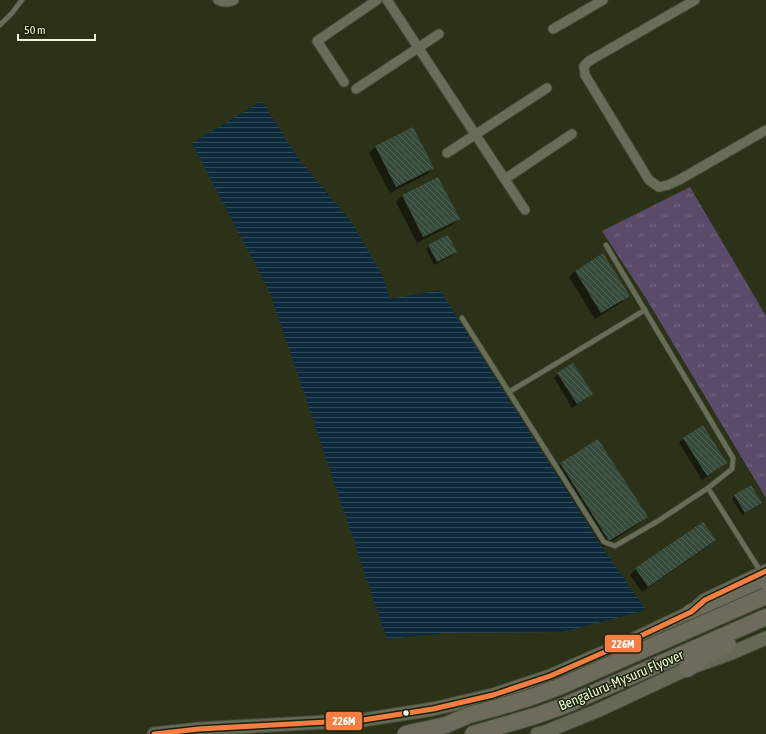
<svg xmlns="http://www.w3.org/2000/svg" width="766" height="734" viewBox="0 0 766 734" font-family="'Asap Condensed',sans-serif">
<defs>
<pattern id="grass-tufts" width="24" height="20" patternUnits="userSpaceOnUse"><rect width="24" height="20" fill="#594b69"/><path d="M3 7l-1-3M5 7V3M7 7l1-3M15 17l-1-3M17 17v-4M19 17l1-3" fill="none" stroke="#71667e"/></pattern>
<pattern id="water-rules" width="6" height="5" patternUnits="userSpaceOnUse"><rect width="6" height="5" fill="#0d2a3c"/><path d="M0 2.5h6" fill="none" stroke="#314a58"/></pattern>
<pattern id="building-back-hatch" width="6" height="6" patternUnits="userSpaceOnUse"><rect width="6" height="6" fill="#374b3c"/><path d="M-1 5l2 2M0 0l6 6M5-1l2 2" fill="none" stroke="#546658"/></pattern>
</defs>
<rect width="100%" height="100%" fill="#2b3218"/>
<polygon fill="url(#grass-tufts)" points="690,187 766,316 766,498 647,300 602,231"/>
<polygon fill="url(#water-rules)" points="262,101 298,158 353,224 383,277 390,299 440,290 600,544 646,610 563,632 447,633 387,639 270,293 192,143"/>
<g fill="#0007">
<polygon points="412,128 433,168 427,174 390,193 369,153 375,147"/>
<polygon points="437,178 458,219 452,225 417,243 396,202 402,196"/>
<polygon points="429,246 456,252 453,255 434,265 426,249"/>
<polygon points="602,254 628,296 622,302 595,319 569,277 575,271"/>
<polygon points="558,374 592,394 587,398 572,408 554,378"/>
<polygon points="683,439 726,463 721,467 702,480 679,443"/>
<polygon points="598,440 646,517 640,523 603,547 554,470 560,464"/>
<polygon points="735,496 761,503 758,506 742,515 732,499"/>
<polygon points="714,540 708,546 642,592 630,575 636,569"/>
</g>
<g fill="url(#building-back-hatch)">
<polygon points="413,127 434,168 396,187 375,146"/>
<polygon points="438,177 460,219 423,237 402,195"/>
<polygon points="448,235 457,252 437,262 428,245"/>
<polygon points="603,253 630,296 601,313 575,271"/>
<polygon points="573,363 593,394 577,404 557,373"/>
<polygon points="703,425 727,463 707,476 683,438"/>
<polygon points="598,439 648,517 609,541 560,463"/>
<polygon points="751,485 762,503 745,513 734,495"/>
<polygon points="703,522 716,540 648,587 635,568"/>
</g>
<g fill="none" stroke-linecap="round" stroke-linejoin="round">
<defs>
<g id="lane">
<polyline points="0,25 12,13 22,0"/>
<polyline points="606,245 733,458 732,469 708,488"/>
<polyline points="462,318 604,542 615,546 658,521 708,488 761,572"/>
<polyline points="509,392 645,310"/>
</g>
<g id="street">
<path d="M218,0C224,3 228,3 234,0"/>
<polyline points="387,0 525,210"/>
<polyline points="695,0 589,61 584,66 585,75 649,180 659,187 668,185 679,180 766,130"/>
<polyline points="553,29 603,0"/>
<polyline points="344,82 317,41 377,0"/>
<polyline points="356,89 439,34"/>
<polyline points="447,153 547,88"/>
<polyline points="505,179 572,134"/>
</g>
<g id="secondary">
<polyline points="154,734 199,729 363,720 433,709 493,695 550,676 632,640 691,612 705,600 766,571"/>
<polyline points="537,734 545,732 599,710 687,669 729,654 766,638"/>
</g>
<g id="highway">
<polyline points="691,612 712,607 766,584"/>
<polyline points="687,669 703,657 728,645"/>
<polyline points="473,734 535,716 566,705 766,617"/>
</g>
</defs>
<use href="#lane" stroke="#484f3a" stroke-width="6"/>
<use href="#street" stroke="#484f3a" stroke-width="11"/>
<use href="#secondary" stroke="#484f3a" stroke-width="15"/>
<use href="#highway" stroke="#484f3a" stroke-width="18"/>
<use href="#lane" stroke="#666e58" stroke-width="4.5"/>
<use href="#street" stroke="#666e58" stroke-width="9"/>
<use href="#secondary" stroke="#646854" stroke-width="13"/>
<use href="#highway" stroke="#6d6c5c" stroke-width="16"/>
<defs>
<polyline id="highway-bridge" points="405,734 446,725 469,715 499,707 529,698 559,687 766,596"/>
</defs>
<use href="#highway-bridge" stroke="#484f3a" stroke-width="18" stroke-linecap="butt"/>
<use href="#highway-bridge" stroke="#6d6c5c" stroke-width="16"/>
<defs>
<polyline id="bus-1" points="154,734 199,729 363,720 433,709 493,695 550,676 632,640 691,612 705,600 766,571"/>
</defs>
<use href="#bus-1" stroke="#1a2208" stroke-width="8"/>
<use href="#bus-1" stroke="#f77d43" stroke-width="5"/>
</g>
<circle fill="#eefad9" stroke="#1a2208" stroke-width="1.5" cx="406" cy="713" r="3.5"/>
<g text-anchor="middle" dominant-baseline="central" stroke-width="3" stroke-linejoin="round" paint-order="stroke">
<g font-size="14" fill="#eefad9" stroke="#1a2208">
<text transform="translate(621 680) rotate(-23)">Bengaluru-Mysuru Flyover</text>
</g>
</g>
<g stroke="#1a2208" stroke-width="1.5">
<rect x="604" y="634" width="38" height="19" rx="4" fill="#f77d43"/>
<rect x="325" y="711" width="38" height="20" rx="4" fill="#f77d43"/>
</g>
<g font-size="11" text-anchor="middle" font-weight="bold" fill="#fff">
<text x="623" y="648">226M</text>
<text x="344" y="725">226M</text>
</g>
<path d="M18 34v6h77v-6" fill="none" stroke="#eefad9" stroke-width="2"/>
<text x="24" y="34" font-size="12" fill="#eefad9" stroke="#1a2208" stroke-width="3" paint-order="stroke">50 m</text>
</svg>
